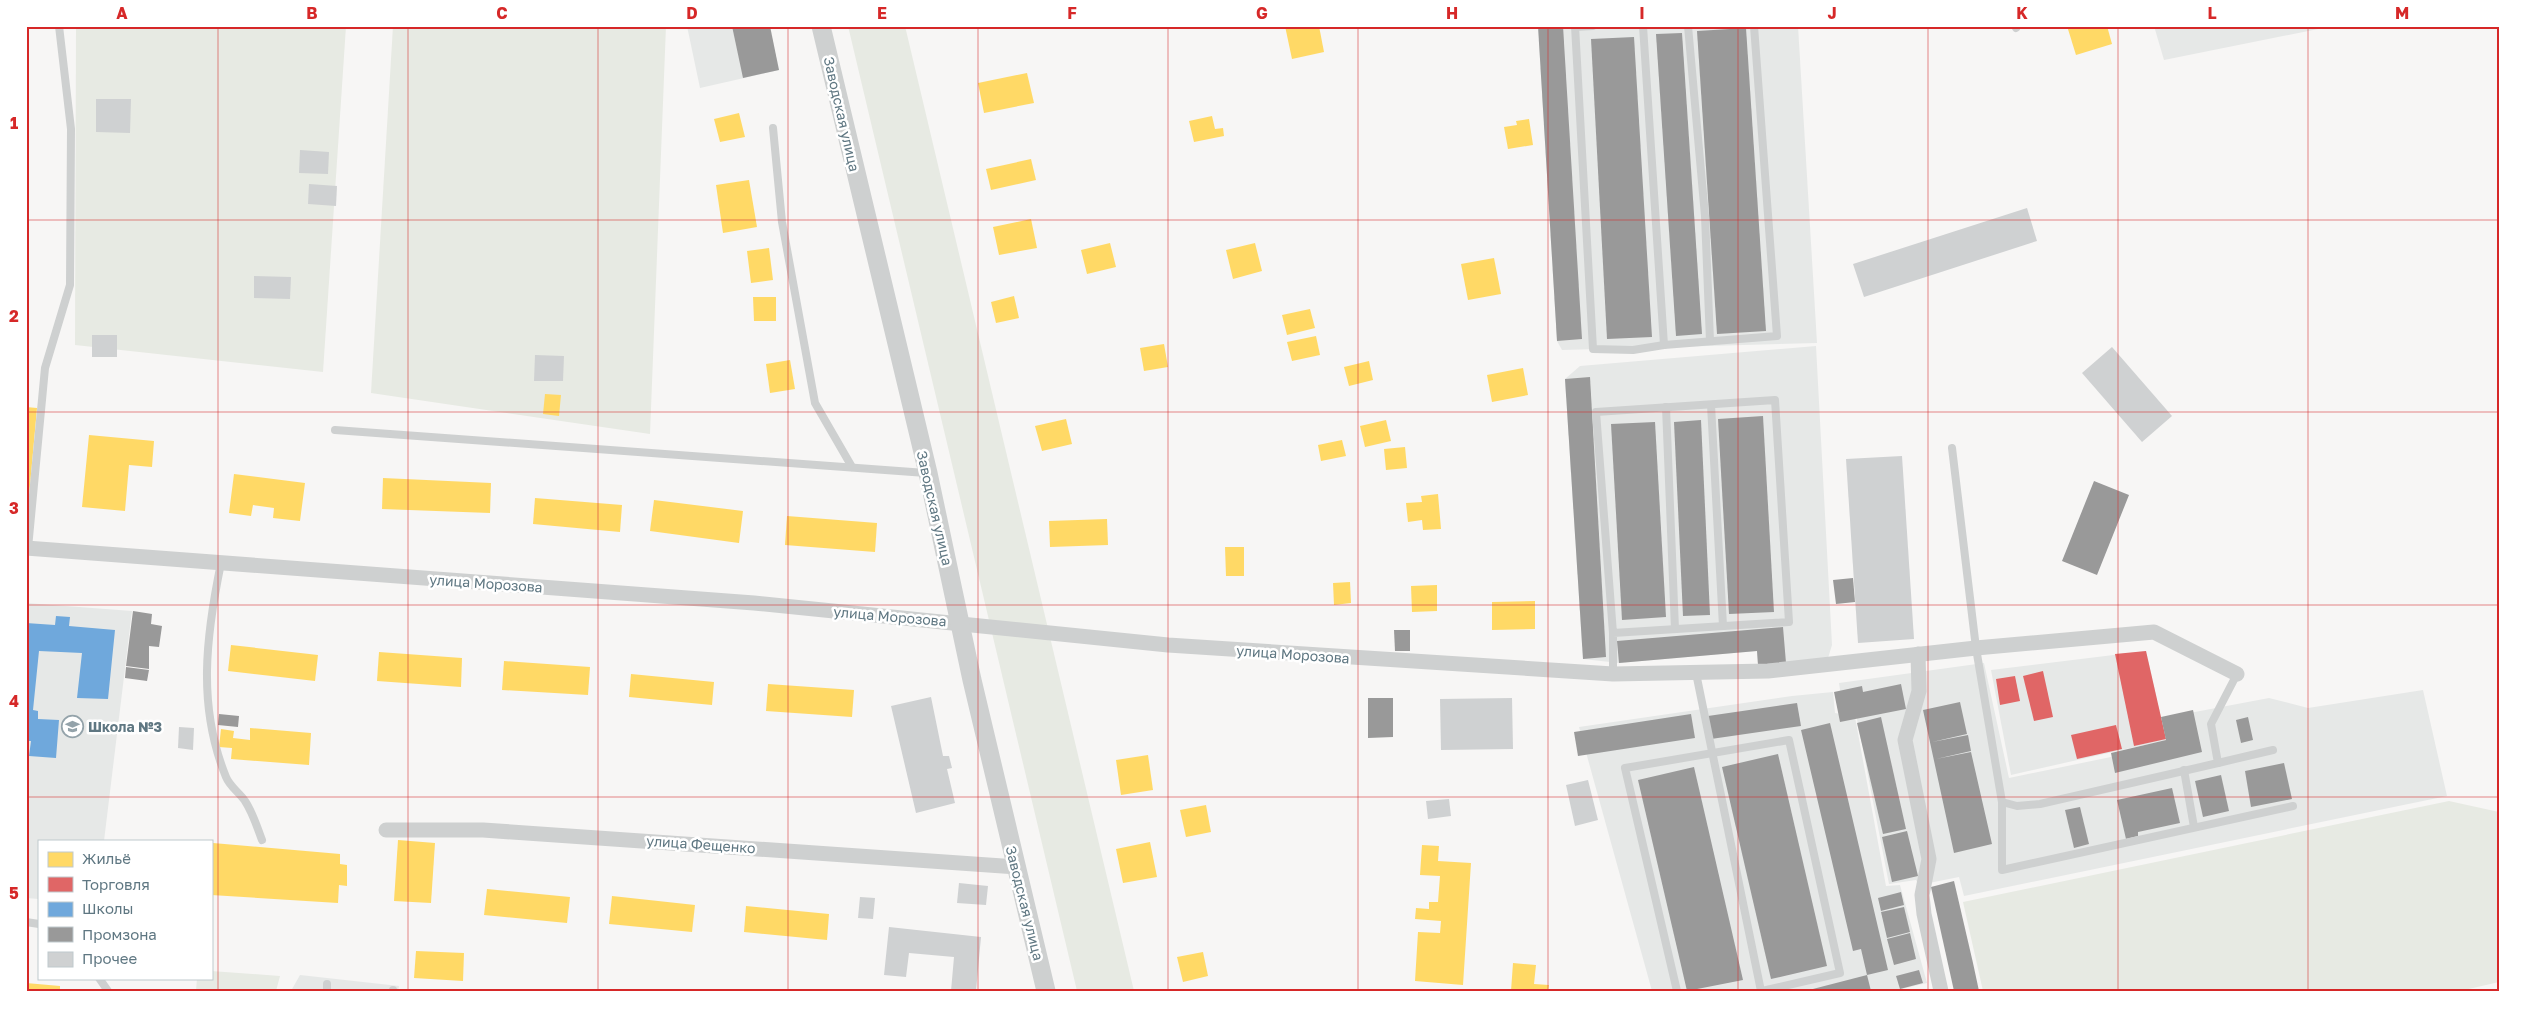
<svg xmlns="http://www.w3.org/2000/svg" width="2525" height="1017" viewBox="0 0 2525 1017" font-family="'Golos Text',sans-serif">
<rect width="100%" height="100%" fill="#f7f6f5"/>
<g fill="#e6e8e7">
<polygon points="687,26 769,26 779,70 700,88"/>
<polygon points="1538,26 1798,26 1817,343 1562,350 1557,341"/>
<polygon points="2154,26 2333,26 2164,60"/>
<polygon points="1816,346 1832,645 1828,658 1758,665 1757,651 1619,663 1583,659 1565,379 1580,366"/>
<polygon points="26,603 132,611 104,841 39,841 39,899 26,898"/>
<polygon points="2146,651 2166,740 2011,775 1991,670"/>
<polygon points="1984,663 2009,778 2169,745 2163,718 2269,698 2308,708 2423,690 2447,796 1964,896 1959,877 1919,885 1916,880 1889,884 1856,714 1843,710 1839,683"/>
<polygon points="1833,692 1835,713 1855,717 1886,886 1900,885 1927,983 1893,991 1652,991 1579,727 1792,696"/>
<polygon points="300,975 399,986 398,991 291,991"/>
</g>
<g fill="#e7eae3">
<polygon points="76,26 346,26 323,372 75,345"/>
<polygon points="393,26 666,26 650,434 371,393"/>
<polygon points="848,26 905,26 1134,991 1077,991"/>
<polygon points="2449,801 2499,812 2499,982 2460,991 1983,991 1963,902"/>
<polygon points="211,971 280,976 276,991 196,991 197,978 211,978"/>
</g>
<g fill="#ffd966">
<polygon points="1285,26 1319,26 1324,52 1292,59"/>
<polygon points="2067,26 2107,26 2112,44 2076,55"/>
<polygon points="1027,73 1034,103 984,113 978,83"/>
<polygon points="739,113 745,137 720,142 714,119"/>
<polygon points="1212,116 1215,129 1223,128 1224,136 1194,142 1189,121"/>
<polygon points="1529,119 1533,145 1508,149 1504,127 1517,125 1516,121"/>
<polygon points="1031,159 1036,180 991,190 986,169"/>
<polygon points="749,180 757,227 723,233 716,185"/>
<polygon points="1031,219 1037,248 999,255 993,227"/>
<polygon points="1110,243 1116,267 1087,274 1081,250"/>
<polygon points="1255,243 1262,271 1233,279 1226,250"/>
<polygon points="769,248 773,280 751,283 747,251"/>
<polygon points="1494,258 1501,294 1468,300 1461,264"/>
<polygon points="1014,296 1019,318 996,323 991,302"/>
<polygon points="753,297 776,297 776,321 754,321"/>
<polygon points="1310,309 1315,328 1287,335 1282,315"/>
<polygon points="1316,336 1320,355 1292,361 1287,342"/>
<polygon points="1164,344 1168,367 1144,371 1140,348"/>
<polygon points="790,360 795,389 770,393 766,364"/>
<polygon points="1369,361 1373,380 1349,386 1344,367"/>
<polygon points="1523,368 1528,395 1492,402 1487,375"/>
<polygon points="545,394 561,395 559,416 543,414"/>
<polygon points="26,407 37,408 29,496 26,496"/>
<polygon points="1066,419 1072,444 1042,451 1035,426"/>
<polygon points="1386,420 1391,441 1365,447 1360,426"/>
<polygon points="89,435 154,441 152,467 129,465 125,511 82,507"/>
<polygon points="1342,440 1346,456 1321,461 1318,445"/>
<polygon points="1405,447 1407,468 1386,470 1384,449"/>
<polygon points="234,474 305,483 300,521 273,518 274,508 253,505 251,516 229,513"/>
<polygon points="383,478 491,483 490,513 382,509"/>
<polygon points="1438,494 1441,529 1423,530 1422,520 1408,522 1406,503 1422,502 1421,496"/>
<polygon points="535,498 622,505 620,532 533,524"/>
<polygon points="654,500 743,511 739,543 650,531"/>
<polygon points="787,516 877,523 875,552 785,545"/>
<polygon points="1107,519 1108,545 1050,547 1049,521"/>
<polygon points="1225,547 1244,547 1244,576 1226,576"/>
<polygon points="1350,582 1351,603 1334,605 1333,583"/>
<polygon points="1437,585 1437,611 1412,612 1411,586"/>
<polygon points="1535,601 1535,629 1492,630 1492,602"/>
<polygon points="231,645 318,655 315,681 228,671"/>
<polygon points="379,652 462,658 461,687 377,681"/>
<polygon points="504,661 590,667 588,695 502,690"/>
<polygon points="631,674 714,682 712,705 629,697"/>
<polygon points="768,684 854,690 852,717 766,711"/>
<polygon points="250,728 311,733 309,765 231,759 232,748 219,747 221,729 234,731 233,738 250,740"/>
<polygon points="1148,755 1153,790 1121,795 1116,760"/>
<polygon points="1206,805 1211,832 1186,837 1180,810"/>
<polygon points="398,840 435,843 431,903 394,901"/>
<polygon points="1150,842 1157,877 1123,883 1116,849"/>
<polygon points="213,843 340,854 340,864 347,865 347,886 339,885 338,903 211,895"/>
<polygon points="1422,845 1439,846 1438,861 1471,863 1463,985 1415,981 1418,932 1440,933 1441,921 1415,919 1416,908 1429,909 1429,902 1438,902 1440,876 1420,875"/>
<polygon points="487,889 570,897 567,923 484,915"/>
<polygon points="612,896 695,905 692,932 609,924"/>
<polygon points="746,906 829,914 827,940 744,932"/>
<polygon points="416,951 464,953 463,981 414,978"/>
<polygon points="1203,952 1208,976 1183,982 1177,957"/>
<polygon points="1513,963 1536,965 1534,984 1549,985 1548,991 1511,991"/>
<polygon points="26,983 60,986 60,991 26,991"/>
</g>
<g fill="#e06666">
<polygon points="2146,651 2166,739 2134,746 2115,654"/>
<polygon points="2043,671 2053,717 2034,721 2023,676"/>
<polygon points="2015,676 2020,701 2000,705 1996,679"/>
<polygon points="2116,725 2122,749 2077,759 2071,735"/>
</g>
<polygon fill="#6fa8dc" points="56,616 70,617 69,626 115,630 108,699 77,698 82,653 39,651 33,710 38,711 38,719 59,720 56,758 29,756 31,741 26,741 26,623 55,625"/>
<g fill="#999">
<polygon points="732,26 770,26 779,70 743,78"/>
<polygon points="1538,26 1563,26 1582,339 1557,341"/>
<polygon points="1746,28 1766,331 1717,334 1697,31"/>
<polygon points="1682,33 1702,334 1676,336 1656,34"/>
<polygon points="1634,37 1652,337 1607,339 1591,39"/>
<polygon points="1590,377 1606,657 1583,659 1565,379"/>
<polygon points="1763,416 1774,612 1729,614 1718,419"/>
<polygon points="1701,420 1710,615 1683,616 1674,422"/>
<polygon points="1655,422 1666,617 1622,620 1611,424"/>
<polygon points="2094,481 2129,495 2097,575 2062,561"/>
<polygon points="1853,578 1855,602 1836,604 1833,580"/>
<polygon points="133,611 152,614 151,624 162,626 159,647 149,646 149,669 126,666"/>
<polygon points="1783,627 1786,663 1758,665 1757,651 1619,663 1617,641"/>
<polygon points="1394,630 1410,630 1410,651 1395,651"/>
<polygon points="126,667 149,670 147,681 125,678"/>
<polygon points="1901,684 1906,709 1840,722 1834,692 1862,686 1863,692"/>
<polygon points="1368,698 1393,698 1393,737 1368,738"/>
<polygon points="1960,702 1967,734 1932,742 1968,735 1971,751 1936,759 1971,752 1992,844 1954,853 1923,710"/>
<polygon points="1797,703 1801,726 1711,739 1708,716"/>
<polygon points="2193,710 2202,752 2115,773 2111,753 2166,740 2161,717"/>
<polygon points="219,714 239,716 238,727 218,725"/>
<polygon points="1691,714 1695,738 1578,756 1574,732"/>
<polygon points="1881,717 1906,829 1883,834 1857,723"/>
<polygon points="2248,717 2253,740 2241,743 2236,720"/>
<polygon points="1830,723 1888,970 1867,975 1861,949 1853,951 1801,730"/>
<polygon points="1778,754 1827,966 1771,979 1722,767"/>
<polygon points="2284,763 2292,799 2251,807 2245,771"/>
<polygon points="1694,767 1743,980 1687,991 1638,780"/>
<polygon points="2221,775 2229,811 2203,817 2195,781"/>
<polygon points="2172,788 2180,823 2138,832 2138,836 2126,839 2117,800"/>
<polygon points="2080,807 2089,844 2074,848 2065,810"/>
<polygon points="1907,831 1918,876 1892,882 1882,837"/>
<polygon points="1954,881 1973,963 1979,991 1954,991 1931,887"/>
<polygon points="1901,892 1904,905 1881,911 1878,898"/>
<polygon points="1904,907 1910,932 1887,938 1881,912"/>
<polygon points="1910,933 1916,959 1894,965 1887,939"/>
<polygon points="1919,970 1923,983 1900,989 1896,976"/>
<polygon points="1867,975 1871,991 1809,991 1809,990"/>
</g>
<g fill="#cfd1d2">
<polygon points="96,99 131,99 130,133 96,132"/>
<polygon points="300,150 329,152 328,174 299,173"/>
<polygon points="309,184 337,186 336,206 308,204"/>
<polygon points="2027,208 2037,241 1864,297 1853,264"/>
<polygon points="254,276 291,277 290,299 254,298"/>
<rect x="92" y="335" width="25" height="22"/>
<polygon points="2112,347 2172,416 2142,442 2082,373"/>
<polygon points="535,355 564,356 563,381 534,381"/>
<polygon points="1902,456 1914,639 1858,643 1846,459"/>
<polygon points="931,697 943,756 949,756 952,768 947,769 955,803 916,813 891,706"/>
<polygon points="1512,698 1513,749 1441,750 1440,699"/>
<polygon points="179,727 194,728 193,750 178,748"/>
<polygon points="1588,780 1598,820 1575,826 1566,785"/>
<polygon points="1449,799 1451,816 1428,819 1426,801"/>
<polygon points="959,883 988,886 986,905 957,903"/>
<polygon points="860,897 875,898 873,919 858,918"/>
<polygon points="889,927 981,937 976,991 951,991 954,957 909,953 906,977 884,975"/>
</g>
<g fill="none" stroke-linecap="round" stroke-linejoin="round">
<g stroke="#ced0d0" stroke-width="8">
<polyline points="1575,26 1593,349 1633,350 1664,345"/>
<polyline points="1643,26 1664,345 1777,336 1754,26"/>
<polyline points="1688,26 1705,216 1710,341"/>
<polyline points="2015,26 2016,28"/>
<polyline points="1575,27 1593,26"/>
<polyline points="773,128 782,222 815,403 852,467"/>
<polyline points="1711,405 1723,626"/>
<polyline points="1666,407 1675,629"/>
<polyline points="335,430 926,473"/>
<polyline points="1952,448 1976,648 2002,802 2017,806 2040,804 2218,763 2211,724 2237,674"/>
<polyline points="28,548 45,368 70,285 71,129 59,26"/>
<path d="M221,563C206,636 197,706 226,777C230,787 240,793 245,801C253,813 257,827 262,840"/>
<polyline points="1696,673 1761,991"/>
<polyline points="1613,674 1613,633 1596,412 1775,400 1789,622 1613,633"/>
<polyline points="2218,763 2273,750"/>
<polyline points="2184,770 2194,827"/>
<polyline points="2002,802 2002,870 2293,806"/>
<polyline points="26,922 39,924"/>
<polyline points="99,978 108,991"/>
<polyline points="327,991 327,984"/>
<polyline points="393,991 393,990"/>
<polyline points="1677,991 1625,768 1789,740 1840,973 1762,991"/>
</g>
<g stroke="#ced0d0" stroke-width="15">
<polyline points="26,548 754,603 1168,645 1613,674 1768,671 1976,648 2154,632 2237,674"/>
<polyline points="1918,654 1919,691 1905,740 1929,859 1922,895 1924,914 1941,991"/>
<polyline points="386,830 483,830 1017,867"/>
</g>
<polyline stroke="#ced0d0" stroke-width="19" points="821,26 928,473 972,680 1046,991"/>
</g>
<path fill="none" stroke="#d62828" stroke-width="1" stroke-opacity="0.55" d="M218,26V991M408,26V991M598,26V991M788,26V991M978,26V991M1168,26V991M1358,26V991M1548,26V991M1738,26V991M1928,26V991M2118,26V991M2308,26V991M26,220H2499M26,412H2499M26,605H2499M26,797H2499"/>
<defs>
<symbol id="school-ring" viewBox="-11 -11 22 22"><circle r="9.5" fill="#fff" stroke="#94a3aa" stroke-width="1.5"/><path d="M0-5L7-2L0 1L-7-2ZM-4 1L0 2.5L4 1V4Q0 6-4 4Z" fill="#94a3aa"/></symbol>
</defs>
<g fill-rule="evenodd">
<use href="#school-ring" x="60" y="714" width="25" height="25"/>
</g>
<g text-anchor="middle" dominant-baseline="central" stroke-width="5" stroke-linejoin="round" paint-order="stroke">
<g font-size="14" fill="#5f7782" stroke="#fff">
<text transform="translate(842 114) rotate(77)">Заводская улица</text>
<text transform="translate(935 508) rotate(77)">Заводская улица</text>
<text transform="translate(486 583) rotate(4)">улица Морозова</text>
<text transform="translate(890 616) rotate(5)">улица Морозова</text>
<text transform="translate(1293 654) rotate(4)">улица Морозова</text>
<text transform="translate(701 844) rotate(4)">улица Фещенко</text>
<text transform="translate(1025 903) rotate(76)">Заводская улица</text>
</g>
<g font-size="14" font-weight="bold" fill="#5f7782" stroke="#fff" text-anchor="start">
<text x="88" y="726">Школа №3</text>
</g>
</g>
<rect width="2525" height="1017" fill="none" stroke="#ffffff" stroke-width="55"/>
<rect x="38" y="840" width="175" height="140" fill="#ffffff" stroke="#bfc9cd"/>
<rect x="48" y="852" width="25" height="15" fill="#ffd966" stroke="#bfc9cd"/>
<text x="82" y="864" font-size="15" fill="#5f7782">Жильё</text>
<rect x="48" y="877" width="25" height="15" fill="#e06666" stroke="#bfc9cd"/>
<text x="82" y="890" font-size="15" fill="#5f7782">Торговля</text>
<rect x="48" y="902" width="25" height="15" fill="#6fa8dc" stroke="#bfc9cd"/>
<text x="82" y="914" font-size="15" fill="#5f7782">Школы</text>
<rect x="48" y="927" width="25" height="15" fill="#999999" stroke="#bfc9cd"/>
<text x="82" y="940" font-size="15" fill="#5f7782">Промзона</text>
<rect x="48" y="952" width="25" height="15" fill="#cfd1d2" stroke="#bfc9cd"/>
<text x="82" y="964" font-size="15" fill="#5f7782">Прочее</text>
<rect x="28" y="28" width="2470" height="962" fill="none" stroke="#d62828" stroke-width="2"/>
<g font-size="16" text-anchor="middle" font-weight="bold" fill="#d62828">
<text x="122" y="19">A</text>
<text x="312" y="19">B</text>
<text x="502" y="19">C</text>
<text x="692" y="19">D</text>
<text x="882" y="19">E</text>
<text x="1072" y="19">F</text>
<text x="1262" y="19">G</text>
<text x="1452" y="19">H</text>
<text x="1642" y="19">I</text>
<text x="1832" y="19">J</text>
<text x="2022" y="19">K</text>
<text x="2212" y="19">L</text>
<text x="2402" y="19">M</text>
<text x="14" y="129">1</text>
<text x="14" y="322">2</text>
<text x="14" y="514">3</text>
<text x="14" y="707">4</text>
<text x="14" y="899">5</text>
</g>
</svg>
